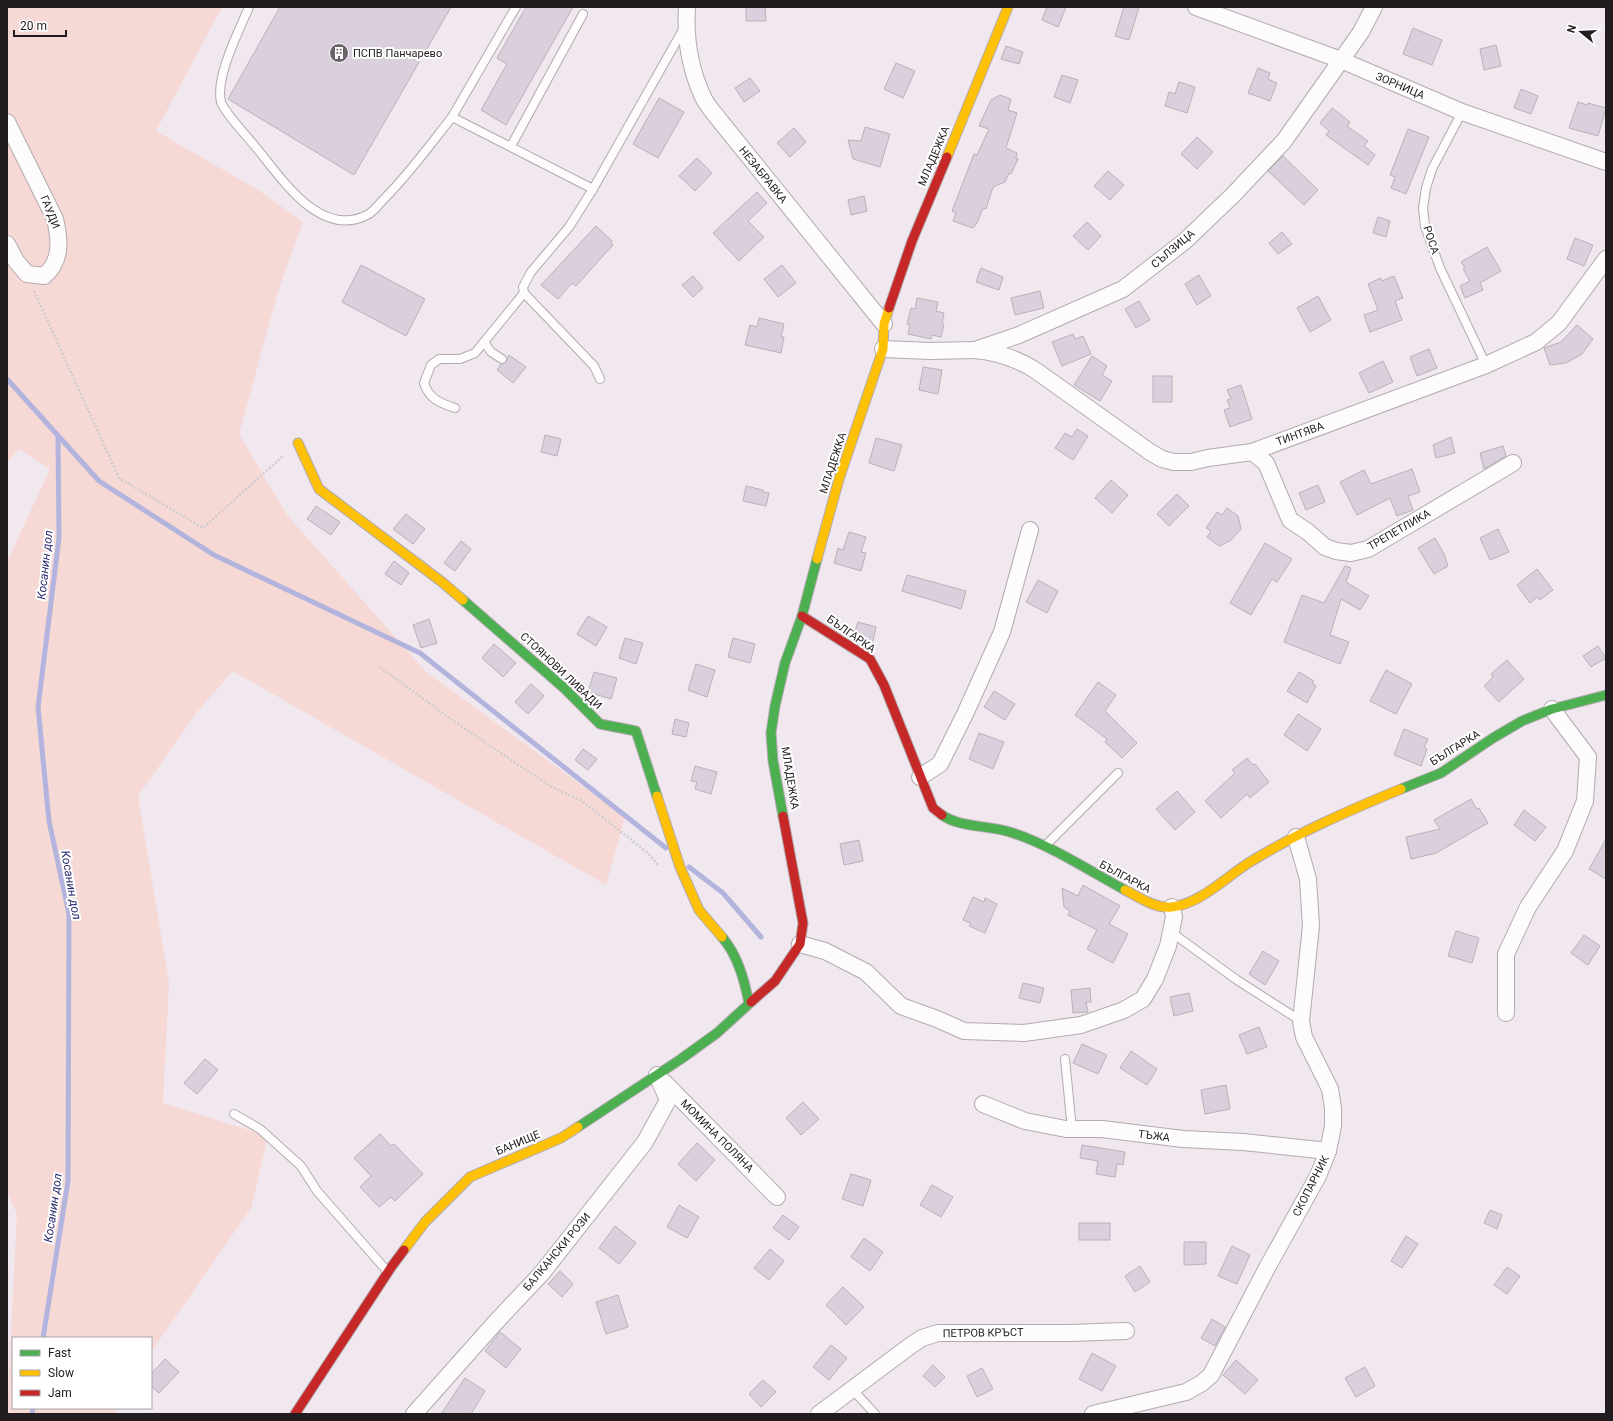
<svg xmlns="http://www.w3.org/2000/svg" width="1613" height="1421" viewBox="0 0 1613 1421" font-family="Roboto,sans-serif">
<rect width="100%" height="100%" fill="#f1e7ee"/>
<polygon fill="#f6d8d5" points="7,7 222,7 156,131 258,190 303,222 278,291 239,434 287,515 426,672 625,817 606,885 233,671 197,712 138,796 169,983 163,1103 268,1136 251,1208 151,1352 151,1338 13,1338 13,1408 118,1408 114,1414 7,1414 17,1214 7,1192 7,562 50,469 19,449 7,462"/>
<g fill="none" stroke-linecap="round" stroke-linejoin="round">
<g stroke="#b2b4de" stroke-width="5">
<polyline points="7,379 99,481 214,555 420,653 666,848"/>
<polyline points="689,867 723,893 761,937"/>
<polyline points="43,1338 68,1181 69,914 49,821 38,707 59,538 58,436"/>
<polyline points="32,1414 33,1408"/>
</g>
</g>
<g fill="#d9cfdd" stroke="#b8b2b8">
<polygon points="280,7 451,7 354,175 228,99"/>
<polygon points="526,7 573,7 506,125 481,110 507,64 497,58"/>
<polygon points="746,7 765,7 766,21 746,21"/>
<polygon points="1047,7 1066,7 1058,27 1042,20"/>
<polygon points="1124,7 1139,7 1129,40 1115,36"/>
<polygon points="1413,28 1442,40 1432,65 1403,54"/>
<polygon points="1496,45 1501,66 1484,70 1480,49"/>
<polygon points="1006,46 1023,52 1019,64 1001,59"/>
<polygon points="896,63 915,71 903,98 884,89"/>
<polygon points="1258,68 1270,73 1268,79 1277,83 1270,101 1248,93"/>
<polygon points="1062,75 1078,80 1070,103 1054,97"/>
<polygon points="750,78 760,91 744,102 735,88"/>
<polygon points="1179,82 1195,87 1187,113 1165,106 1169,92 1175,94"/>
<polygon points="1521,89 1538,96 1531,114 1514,108"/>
<polygon points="1000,95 1011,99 1008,110 1017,113 1006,148 1017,153 1016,158 1018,159 1011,174 1009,173 1005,182 993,187 986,209 983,208 977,223 973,228 953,221 956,213 952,211 974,154 977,155 989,129 979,126 991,100"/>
<polygon points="659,98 684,112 658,158 633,144"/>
<polygon points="1578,102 1587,105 1588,103 1606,108 1598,136 1569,128"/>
<polygon points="1332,108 1350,122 1347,126 1368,141 1364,146 1375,155 1368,165 1326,135 1329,131 1320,123"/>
<polygon points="865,127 890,134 880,167 853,159 848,140 861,141"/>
<polygon points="794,128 806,142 790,157 777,143"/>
<polygon points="1408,129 1429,137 1406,194 1391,188 1395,177 1390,175"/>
<polygon points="1197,137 1213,152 1197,169 1181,154"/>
<polygon points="1283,156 1318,190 1304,205 1268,171"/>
<polygon points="697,158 712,173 695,191 679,176"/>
<polygon points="1108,171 1124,185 1110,200 1094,186"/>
<polygon points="757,192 767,203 748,221 764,237 739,261 713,233"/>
<polygon points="864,196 867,211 851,215 848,200"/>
<polygon points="1378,217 1390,221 1386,237 1373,233"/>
<polygon points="1087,222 1101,236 1088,250 1073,236"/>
<polygon points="596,226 612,241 611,243 613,245 576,286 572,283 558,299 541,285"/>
<polygon points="1282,232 1292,244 1278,254 1269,243"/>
<polygon points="1575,238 1593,245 1584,266 1567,259"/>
<polygon points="1487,247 1501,271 1480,283 1483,290 1465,298 1460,286 1470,281 1463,269 1465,268 1461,262"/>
<polygon points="361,265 425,299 406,336 342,302"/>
<polygon points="782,265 796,283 778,297 764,279"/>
<polygon points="981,268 1003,277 999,290 976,282"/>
<polygon points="1199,275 1211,296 1197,305 1185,284"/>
<polygon points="693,276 703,288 693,297 682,285"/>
<polygon points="1394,276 1403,298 1395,301 1402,320 1370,332 1364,315 1378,310 1368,284 1381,278 1382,281"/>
<polygon points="1040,291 1044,308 1015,315 1011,298"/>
<polygon points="1318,296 1331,320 1310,332 1297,308"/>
<polygon points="917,298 938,302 936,311 944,313 942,323 944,324 941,337 932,335 931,339 908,334 910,325 907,324 911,308 915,309"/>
<polygon points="1139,301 1150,320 1136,328 1125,309"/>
<polygon points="759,318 784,324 781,337 784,337 781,353 745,345 750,325 757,327"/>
<polygon points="1577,325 1593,339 1582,354 1566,363 1550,365 1544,348 1561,342"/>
<polygon points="1073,334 1075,339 1083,336 1091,354 1062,366 1052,342"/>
<polygon points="1429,349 1437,368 1417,376 1410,357"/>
<polygon points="509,355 526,367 513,383 497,370 501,364 506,362"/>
<polygon points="1092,356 1107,366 1102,375 1112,381 1100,401 1074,385"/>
<polygon points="1383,361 1393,382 1369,393 1359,373"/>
<polygon points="923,367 942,370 938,394 919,390"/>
<rect x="1153" y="376" width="19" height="26"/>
<polygon points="1241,385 1252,419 1230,427 1224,410 1230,408 1227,400 1231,399 1227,390"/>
<polygon points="1077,429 1088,436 1073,460 1055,448 1065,433 1072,437"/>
<polygon points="545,435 561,439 557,456 541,452"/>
<polygon points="1451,437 1455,453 1436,458 1433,445"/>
<polygon points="876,438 902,445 894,471 869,463"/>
<polygon points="1503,446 1506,456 1484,469 1480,453"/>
<polygon points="1412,469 1420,492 1408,496 1413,510 1397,516 1390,498 1357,515 1340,482 1364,470 1371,484"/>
<polygon points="1111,480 1128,495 1112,513 1095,498"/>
<polygon points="1318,485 1325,502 1306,510 1299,493"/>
<polygon points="746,486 763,490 763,492 769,493 766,506 743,501"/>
<polygon points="1177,494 1189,506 1169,526 1157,514"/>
<polygon points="316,506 340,522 331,535 307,519"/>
<polygon points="1227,508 1238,516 1241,529 1230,541 1219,546 1207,537 1211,531 1206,528 1217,512 1222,515"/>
<polygon points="406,514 425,529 413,544 393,529"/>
<polygon points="1498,529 1509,552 1490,560 1480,538"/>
<polygon points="849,532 866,537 861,552 866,553 861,571 834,563 838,548 843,550"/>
<polygon points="1435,538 1444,554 1448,566 1434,574 1418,548"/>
<polygon points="461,541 471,549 455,571 444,563"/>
<polygon points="1265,543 1292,559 1277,582 1272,579 1251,615 1230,603"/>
<polygon points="394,561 409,573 401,585 385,574"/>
<polygon points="1345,566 1351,568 1346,582 1369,596 1360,610 1341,599 1330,635 1349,642 1340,664 1284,642 1302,595 1324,603"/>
<polygon points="1537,569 1553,590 1540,600 1537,597 1530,603 1517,585"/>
<polygon points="907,575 966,591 961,609 902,591"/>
<polygon points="1038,580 1058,591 1047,613 1026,602"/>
<polygon points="588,616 607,627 596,646 577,634"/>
<polygon points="429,619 437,643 421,648 413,625"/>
<polygon points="858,622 876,627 872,646 854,634"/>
<polygon points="625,638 643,643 636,664 619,658"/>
<polygon points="733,638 755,644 750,663 728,657"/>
<polygon points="494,644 516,663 503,677 482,658"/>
<polygon points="1598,646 1606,658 1591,667 1583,656"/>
<polygon points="1507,660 1524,679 1499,702 1484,686 1493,677 1491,674"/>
<polygon points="696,664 715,670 707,697 688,690"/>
<polygon points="1386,670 1412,684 1396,714 1370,701"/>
<polygon points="594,672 617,678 611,699 588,692"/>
<polygon points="1299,672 1314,681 1312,683 1316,686 1307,703 1287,691"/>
<polygon points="1098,682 1116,695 1105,711 1137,743 1122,758 1105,742 1107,739 1075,715"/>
<polygon points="531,684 544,696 528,714 515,702"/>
<polygon points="994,691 1015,704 1005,720 984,707"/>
<polygon points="1298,714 1321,729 1307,751 1284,735"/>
<polygon points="675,719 689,723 686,737 672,734"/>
<polygon points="1404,729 1428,739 1424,747 1427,749 1421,766 1394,755"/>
<polygon points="979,733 1004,742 993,769 969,759"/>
<polygon points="583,749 597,759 588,770 575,760"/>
<polygon points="1247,758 1253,765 1255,764 1269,782 1250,798 1247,794 1221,818 1205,801 1235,773 1232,770"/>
<polygon points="695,766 717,772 711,794 695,789 697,782 691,781"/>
<polygon points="1177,791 1195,812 1175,830 1156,809"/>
<polygon points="1471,799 1477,809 1479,808 1488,823 1436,853 1411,859 1406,837 1440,829 1434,820"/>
<polygon points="1524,810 1546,827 1535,841 1514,825"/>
<polygon points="1606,839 1606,879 1589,869"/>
<polygon points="859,840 863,861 844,865 840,844"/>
<polygon points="1083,885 1120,906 1109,924 1128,934 1113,963 1087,949 1097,930 1068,915 1070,911 1064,907 1062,888 1078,896"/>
<polygon points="973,897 984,902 985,898 997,904 985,933 969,926 971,923 963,920"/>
<polygon points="1456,931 1479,938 1472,963 1448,956"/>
<polygon points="1584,935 1600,946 1588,965 1571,953"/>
<polygon points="1263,951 1279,961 1265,985 1249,974"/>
<polygon points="1023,983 1044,988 1040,1003 1019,998"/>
<polygon points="1090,988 1091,1002 1086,1002 1088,1012 1073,1013 1071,990"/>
<polygon points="1189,993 1193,1011 1174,1016 1170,997"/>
<polygon points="1259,1027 1267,1047 1247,1054 1239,1035"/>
<polygon points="1082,1044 1107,1055 1098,1074 1073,1063"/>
<polygon points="1131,1051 1157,1069 1147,1085 1120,1068"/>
<polygon points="205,1059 218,1070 197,1094 184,1083"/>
<polygon points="1226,1085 1230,1109 1205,1114 1201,1090"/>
<polygon points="803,1102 819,1119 801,1135 786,1118"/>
<polygon points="380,1134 391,1146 394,1144 423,1174 395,1201 391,1197 379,1207 360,1187 371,1176 354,1158"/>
<polygon points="697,1143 715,1160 696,1181 678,1164"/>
<polygon points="1082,1145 1125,1152 1123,1165 1117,1164 1115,1177 1096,1174 1098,1161 1080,1158"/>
<polygon points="851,1174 871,1180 863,1206 842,1199"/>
<polygon points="932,1185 953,1197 941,1217 920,1205"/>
<polygon points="679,1205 699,1217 687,1238 667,1227"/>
<polygon points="1490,1210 1502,1215 1497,1229 1484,1223"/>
<polygon points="783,1215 799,1227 789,1240 773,1228"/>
<rect x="1079" y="1223" width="31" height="17"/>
<polygon points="615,1226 636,1243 619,1264 599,1248"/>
<polygon points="1406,1236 1418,1244 1402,1268 1391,1261"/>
<polygon points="864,1238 883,1252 870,1271 851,1257"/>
<polygon points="1184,1242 1206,1242 1206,1264 1184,1265"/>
<polygon points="1232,1246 1250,1255 1237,1284 1218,1276"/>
<polygon points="770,1249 784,1261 769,1280 754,1268"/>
<polygon points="1140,1266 1150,1282 1135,1292 1125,1276"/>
<polygon points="1507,1267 1520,1276 1507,1294 1494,1285"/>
<polygon points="560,1271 573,1284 562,1297 548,1284"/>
<polygon points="843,1287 864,1307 846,1325 826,1305"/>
<polygon points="618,1295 628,1327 606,1334 596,1302"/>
<polygon points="1212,1319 1225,1327 1215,1346 1201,1338"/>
<polygon points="500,1332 521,1349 506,1368 485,1351"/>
<polygon points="831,1345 847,1358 829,1380 813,1367"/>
<polygon points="1092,1353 1116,1366 1102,1391 1079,1379"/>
<polygon points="165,1359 179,1372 159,1393 151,1386 151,1374"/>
<polygon points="1236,1360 1258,1380 1245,1394 1223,1375"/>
<polygon points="933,1365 945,1377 935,1387 923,1376"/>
<polygon points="1365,1367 1375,1386 1356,1397 1345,1378"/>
<polygon points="982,1368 993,1389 977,1397 967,1376"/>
<polygon points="465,1378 485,1391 471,1414 441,1414"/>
<polygon points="763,1380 776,1392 761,1407 749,1394"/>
</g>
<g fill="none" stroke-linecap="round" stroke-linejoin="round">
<defs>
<g id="lane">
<path d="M249,7C239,31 215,77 221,102C224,112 246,135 254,145C281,177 320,241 369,214C375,210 380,203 384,199C409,174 430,145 452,117L593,189L684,28"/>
<polyline points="1462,112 1432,169 1426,188 1423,208 1425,226 1440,268 1486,365"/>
<polyline points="452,117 516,7"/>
<polyline points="511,146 583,14"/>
<polyline points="593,189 569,227 531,272 523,287 524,293 594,366 600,379"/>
<polyline points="484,342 491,352 502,359"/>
<path d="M455,408C440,403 429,399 424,383L431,365L439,359H460L475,353L524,293"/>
<polyline points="1045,846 1118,773"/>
<polyline points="1171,932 1237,980 1301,1021"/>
<polyline points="1065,1059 1072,1129"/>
<polyline points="234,1114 260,1129 301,1166 317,1191 387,1271"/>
<polyline points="852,1389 875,1414"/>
</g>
<g id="street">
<path d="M687,7C685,37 690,69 703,97C707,106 715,114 721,122L884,324"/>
<polyline points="1196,7 1341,60 1462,112 1606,162"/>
<path d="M7,122L55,219C60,240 62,261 44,276L27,274L16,261L7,244"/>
<polyline points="883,349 930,351 975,350 1019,335 1123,289 1185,241 1233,195 1284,141 1361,32 1374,7"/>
<path d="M975,350C997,352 1016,358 1035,370L1150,452L1162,459L1174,462H1191L1208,458L1252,452L1486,365L1536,342L1559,323L1606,259"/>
<polyline points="1252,452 1266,463 1290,520 1308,532 1325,547 1336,551 1351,553 1368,549 1513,463"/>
<polyline points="920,777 940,764 965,714 1002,632 1030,530"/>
<polyline points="800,944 825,951 866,972 901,1006 937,1019 964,1031 1024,1033 1081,1025 1124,1010 1143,999 1155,979 1168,946 1174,917 1172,907"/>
<polyline points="1506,1013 1506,954 1528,907 1565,851 1585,801 1588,757 1552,709"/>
<polyline points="664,1082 777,1197"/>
<polyline points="983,1104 1025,1121 1066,1129 1102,1129 1183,1139 1243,1142 1328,1151"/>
<polyline points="414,1414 494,1324 542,1273 645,1142 668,1100 657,1075"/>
<polyline points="819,1414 910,1346 922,1338 938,1333 1070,1333 1126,1331"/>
<polyline points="1093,1414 1186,1392 1202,1383 1211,1375 1268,1266 1318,1176 1328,1151 1333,1126 1333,1108 1330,1089 1304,1037 1301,1021 1311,926 1308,879 1296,837"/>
</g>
<g id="fast">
<polyline points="463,600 564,688 600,724 636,731 657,796"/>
<polyline points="1401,789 1441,773 1493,738 1522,721 1552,709 1606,695"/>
<path d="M942,815C960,828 992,825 1013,833C1052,846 1088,870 1125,890"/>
<polyline points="783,816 773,761 771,733 775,706 785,663 802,616 817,559"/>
<path d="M722,937C738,956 744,979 749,1003"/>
<polyline points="578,1127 681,1059 717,1033 751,1002"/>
</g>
<g id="slow">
<polyline points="947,157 1008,7"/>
<polyline points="298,443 319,489 442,582 463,600"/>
<polyline points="817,559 839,479 883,349 884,324 889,308"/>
<polyline points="657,796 680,867 699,910 722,937"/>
<path d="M1125,890C1139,897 1155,909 1172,907C1200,904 1227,876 1250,862C1297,833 1350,810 1401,789"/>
<polyline points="404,1250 425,1222 470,1177 561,1138 578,1127"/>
</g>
<g id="jam">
<polyline points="889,308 912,241 947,157"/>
<polyline points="802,616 870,659 884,685 933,808 942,815"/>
<polyline points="751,1002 775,981 800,944 803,923 783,816"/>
<polyline points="295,1414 392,1266 404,1250"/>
</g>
</defs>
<use href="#lane" stroke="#b2aab0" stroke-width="10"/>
<use href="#street" stroke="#b2aab0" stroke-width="18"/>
<use href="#fast" stroke="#b2aab0" stroke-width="11"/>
<use href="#slow" stroke="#b2aab0" stroke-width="11"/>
<use href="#jam" stroke="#b2aab0" stroke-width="11"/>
<g stroke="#ceccce" stroke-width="2.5" stroke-dasharray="2 2" stroke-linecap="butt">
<polyline points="34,291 119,478 203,528 283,456"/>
<polyline points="380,667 448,717 517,764 552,787 582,801 648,853 658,865"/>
</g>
<use href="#lane" stroke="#fdfbfc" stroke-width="8"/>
<use href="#street" stroke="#fdfbfc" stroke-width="16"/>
<use href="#fast" stroke="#4caf50" stroke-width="9"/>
<use href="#slow" stroke="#ffc107" stroke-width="9"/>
<use href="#jam" stroke="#c62828" stroke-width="9"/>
</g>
<defs>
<symbol id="building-disc" viewBox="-11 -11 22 22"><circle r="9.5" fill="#6a6268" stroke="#fff"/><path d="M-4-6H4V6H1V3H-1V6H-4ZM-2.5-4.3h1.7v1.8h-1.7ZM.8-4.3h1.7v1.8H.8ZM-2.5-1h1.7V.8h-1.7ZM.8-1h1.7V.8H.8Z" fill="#fff"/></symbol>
</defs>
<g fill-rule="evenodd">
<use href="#building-disc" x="328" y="42" width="22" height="22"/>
</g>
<g text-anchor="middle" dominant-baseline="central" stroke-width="4" stroke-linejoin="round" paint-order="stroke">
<g font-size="11" fill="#221b20" stroke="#fff" text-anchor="start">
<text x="353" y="53">ПСПВ Панчарево</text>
</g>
<g font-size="11" fill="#221b20" stroke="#fff">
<text transform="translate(1400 86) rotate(23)">ЗОРНИЦА</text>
<text transform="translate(934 156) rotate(-67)">МЛАДЕЖКА</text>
<text transform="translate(763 175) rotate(51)">НЕЗАБРАВКА</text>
<text transform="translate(50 212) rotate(68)">ГАУДИ</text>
<text transform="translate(1431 240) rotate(72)">РОСА</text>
<text transform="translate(1173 249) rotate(-40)">СЪЛЗИЦА</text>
<text transform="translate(1300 434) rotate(-20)">ТИНТЯВА</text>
<text transform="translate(833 463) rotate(-72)">МЛАДЕЖКА</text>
<text transform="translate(1399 530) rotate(-30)">ТРЕПЕТЛИКА</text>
<text transform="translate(851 634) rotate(35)">БЪЛГАРКА</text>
<text transform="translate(561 671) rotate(43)">СТОЯНОВИ ЛИВАДИ</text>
<text transform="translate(1455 748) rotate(-32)">БЪЛГАРКА</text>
<text transform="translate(790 778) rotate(81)">МЛАДЕЖКА</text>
<text transform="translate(1125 877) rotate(28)">БЪЛГАРКА</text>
<text transform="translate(717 1136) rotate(45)">МОМИНА ПОЛЯНА</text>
<text transform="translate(1154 1136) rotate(7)">ТЪЖА</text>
<text transform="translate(518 1143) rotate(-23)">БАНИЩЕ</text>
<text transform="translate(1311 1186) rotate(-63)">СКОПАРНИК</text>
<text transform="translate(557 1252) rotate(-50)">БАЛКАНСКИ РОЗИ</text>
<text transform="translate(983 1333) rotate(-1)">ПЕТРОВ КРЪСТ</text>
</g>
<g font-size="12" font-style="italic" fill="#2d2d70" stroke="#fff">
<text transform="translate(45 565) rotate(-84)">Косанин дол</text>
<text transform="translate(71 885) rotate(80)">Косанин дол</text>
<text transform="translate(53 1208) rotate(-82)">Косанин дол</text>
</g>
</g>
<rect width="1613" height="1421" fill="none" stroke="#221b20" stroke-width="16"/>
<rect x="12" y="1337" width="140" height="72" fill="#ffffff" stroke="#a7a4a6"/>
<rect x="20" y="1350" width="20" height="6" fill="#4caf50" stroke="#a7a4a6"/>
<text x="48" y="1357" font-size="12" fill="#221b20">Fast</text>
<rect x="20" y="1370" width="20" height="6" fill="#ffc107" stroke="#a7a4a6"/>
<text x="48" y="1377" font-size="12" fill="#221b20">Slow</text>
<rect x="20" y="1390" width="20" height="6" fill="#c62828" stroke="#a7a4a6"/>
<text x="48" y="1397" font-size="12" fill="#221b20">Jam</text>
<g transform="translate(1581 32) rotate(288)" stroke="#ffffff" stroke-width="3" paint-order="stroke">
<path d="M0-3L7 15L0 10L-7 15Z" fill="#221b20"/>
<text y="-6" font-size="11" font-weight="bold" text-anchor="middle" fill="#221b20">N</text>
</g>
<path d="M14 30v6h52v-6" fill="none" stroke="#221b20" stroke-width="2"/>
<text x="20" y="30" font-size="12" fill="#221b20" stroke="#ffffff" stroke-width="3" paint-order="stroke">20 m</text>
</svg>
